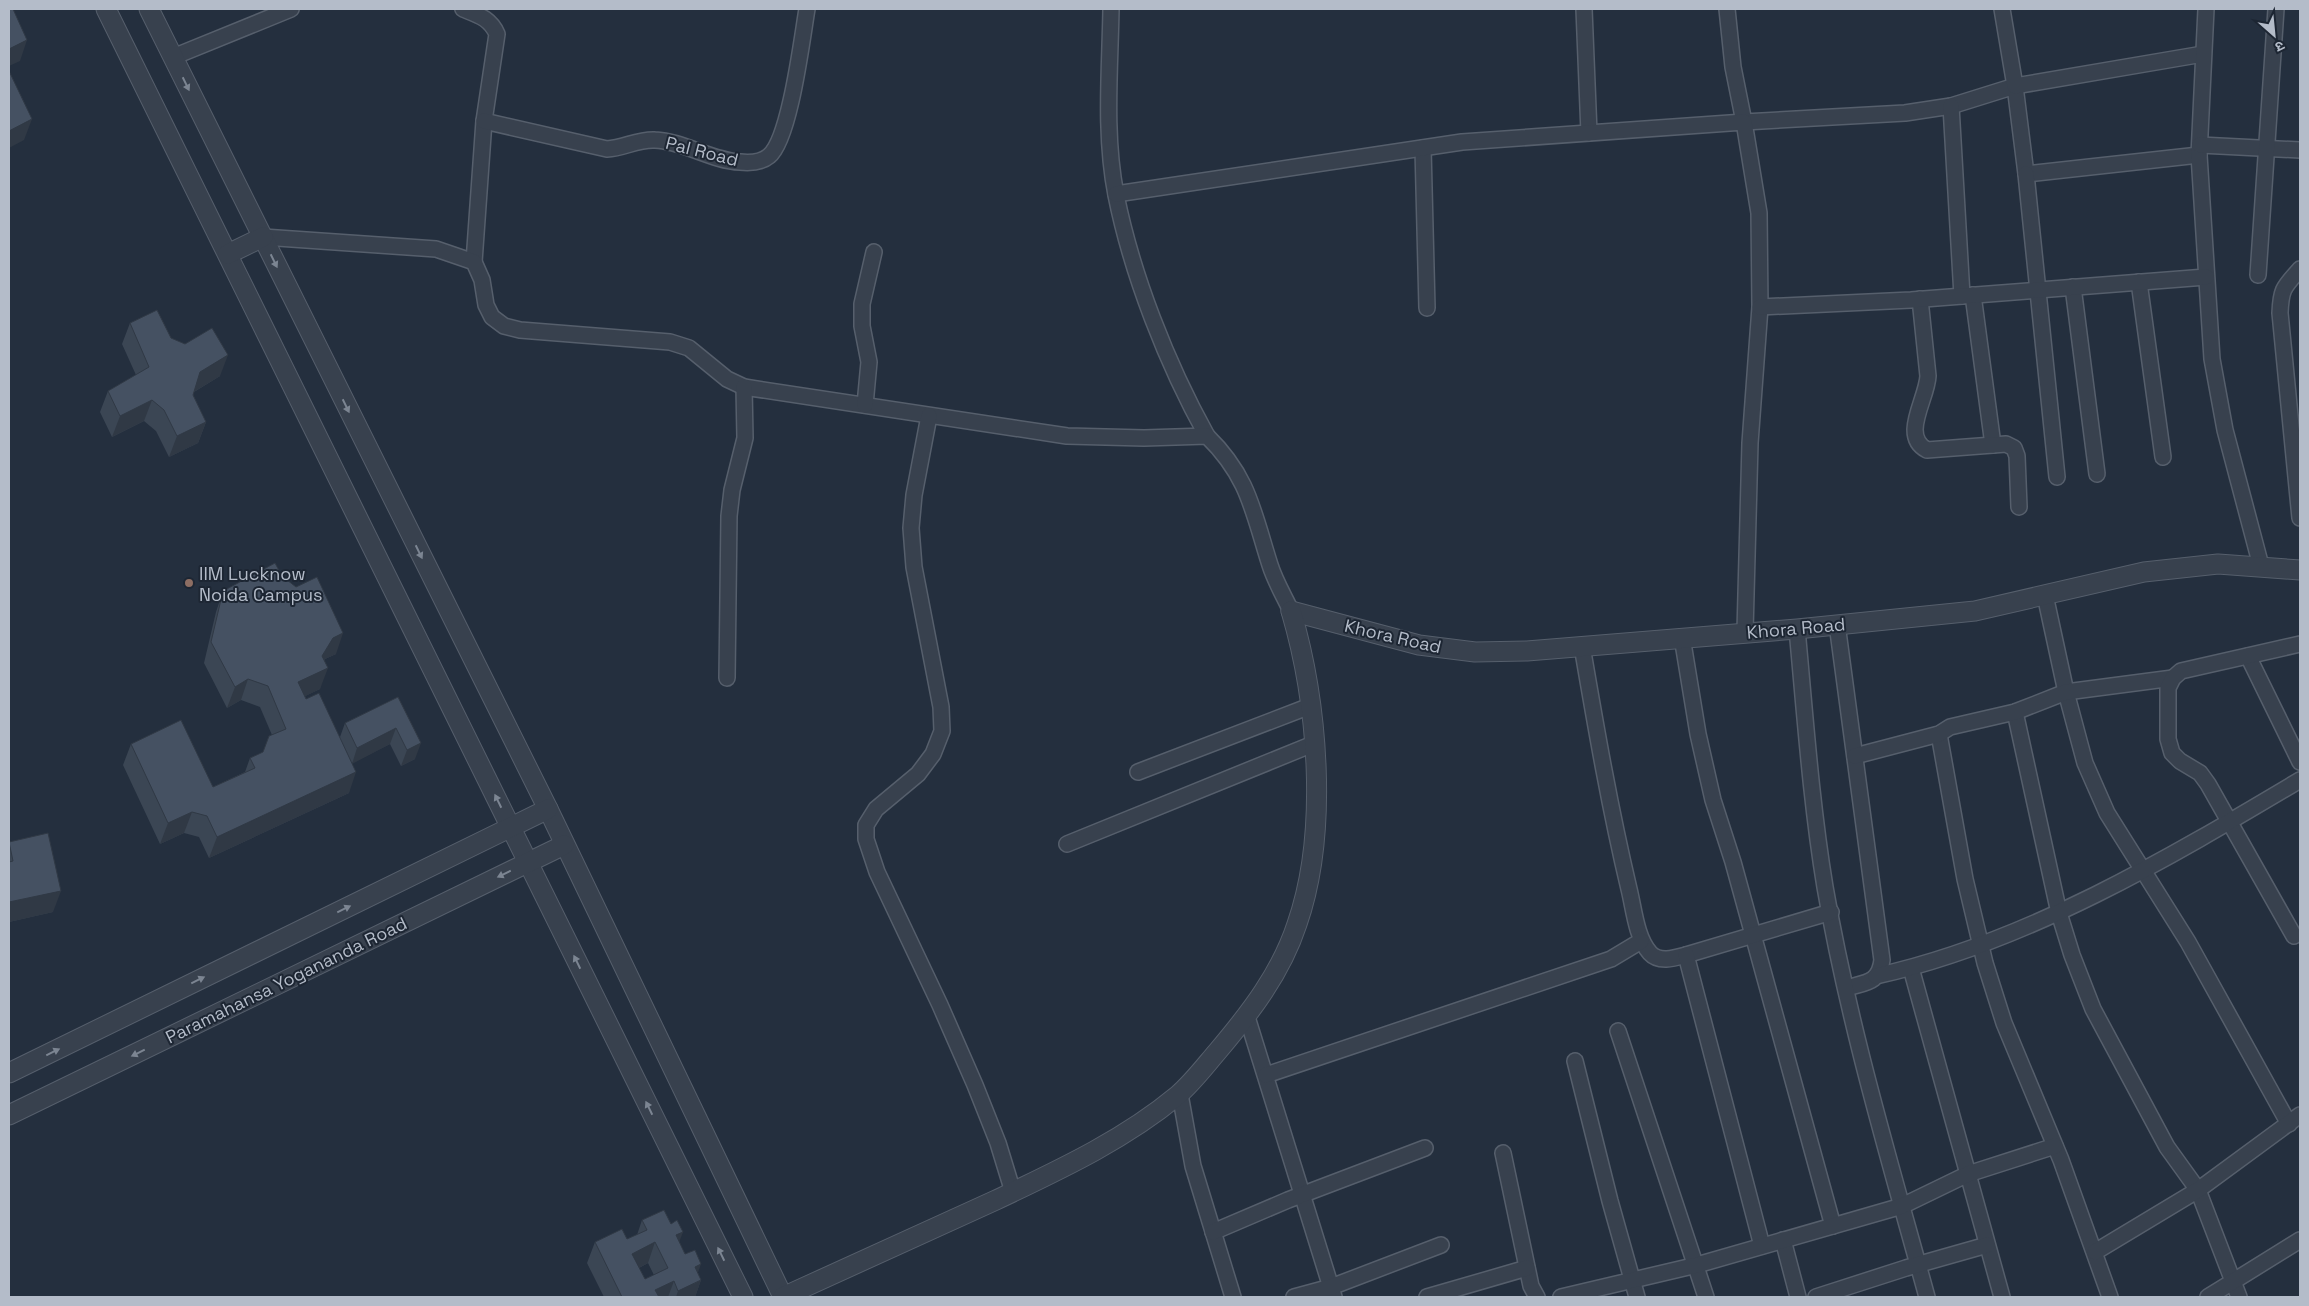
<svg xmlns="http://www.w3.org/2000/svg" width="2309" height="1306" viewBox="0 0 2309 1306" font-family="'Space Grotesk','Noto Sans Devanagari',sans-serif">
<rect width="100%" height="100%" fill="#242f3e"/>
<g fill="none" stroke-linecap="round" stroke-linejoin="round">
<defs>
<g id="minor">
<path d="M463,9C478,15 490,18 497,34L484,121L474,262"/>
<path d="M1111,9C1110,70 1104,134 1116,195C1132,275 1167,364 1207,436"/>
<polyline points="1584,9 1589,133"/>
<polyline points="1727,9 1733,67 1744,122 1905,113 1951,106 2015,86 2026,174 2199,155"/>
<polyline points="2002,9 2015,86 2203,54"/>
<polyline points="2206,9 2199,155 2212,359 2225,430 2261,566"/>
<polyline points="173,57 291,9"/>
<polyline points="1951,106 1962,296"/>
<path d="M484,121L607,149C624,148 638,139 655,140C683,141 712,161 740,162C750,163 762,162 769,156C790,139 802,38 807,9"/>
<polyline points="2200,145 2300,150"/>
<polyline points="1423,148 1427,308"/>
<polyline points="2026,174 2057,477"/>
<polyline points="1116,194 1462,142 1744,122 1759,213 1760,307 1750,443 1745,632"/>
<path d="M263,237L436,249L474,262L482,280L486,305L492,317L504,326L520,330L670,342L689,348L727,379L744,387L1067,436L1144,438L1207,436C1249,477 1253,512 1270,565C1275,581 1284,596 1291,611"/>
<path d="M2300,269C2284,287 2281,288 2280,313L2300,518"/>
<polyline points="2258,275 2276,9"/>
<polyline points="2139,282 2163,457"/>
<polyline points="2073,287 2097,474"/>
<polyline points="1973,295 1993,445"/>
<path d="M1920,299L1928,376C1927,399 1900,436 1927,450L2006,444L2014,448L2017,456L2019,507"/>
<polyline points="1760,307 1911,300 2206,277"/>
<polyline points="865,405 869,362 862,326 862,304 874,252"/>
<polyline points="929,416 914,495 911,528 914,567 941,707 942,731 933,754 918,774 876,809 866,825 866,839 877,872 940,1005 975,1085 998,1143 1013,1192"/>
<polyline points="2045,595 2066,692 2085,763 2107,813 2188,942 2289,1124"/>
<path d="M1837,624L1882,960C1879,983 1867,982 1847,988"/>
<path d="M1797,629C1805,715 1811,802 1825,887C1849,1026 1890,1162 1927,1297"/>
<polyline points="1682,637 1698,734 1713,800 1733,862 1833,1226"/>
<path d="M1582,646C1596,728 1610,809 1629,889C1634,909 1636,937 1650,953C1659,963 1675,958 1686,955L1831,912"/>
<polyline points="2248,656 2300,762"/>
<polyline points="727,678 729,516 732,490 745,438 744,387"/>
<polyline points="2015,712 2059,913 2072,955 2093,1009 2167,1147 2198,1190 2239,1297"/>
<polyline points="1939,734 1965,879 1985,963 2004,1023 2061,1160 2110,1297"/>
<polyline points="1855,756 1939,734 1950,727 2015,712 2066,692 2173,678"/>
<polyline points="1138,772 1310,706"/>
<polyline points="1067,844 1313,744"/>
<polyline points="2294,936 2208,784 2200,773 2180,761 2172,753 2168,739 2168,688 2173,678 2181,671 2300,644"/>
<polyline points="1686,955 1762,1246"/>
<polyline points="1911,968 2002,1297"/>
<path d="M1876,976C2026,943 2169,858 2300,780"/>
<polyline points="1247,1017 1334,1297"/>
<polyline points="1618,1031 1706,1297"/>
<polyline points="1575,1061 1610,1201 1637,1297"/>
<polyline points="1266,1075 1611,959 1641,941"/>
<polyline points="1180,1094 1193,1166 1233,1297"/>
<polyline points="1503,1153 1531,1286 1537,1297"/>
<polyline points="1213,1232 1288,1200 1425,1148"/>
<polyline points="1783,1240 1798,1297"/>
<polyline points="2095,1252 2198,1190 2300,1115"/>
<polyline points="1294,1297 1331,1287 1441,1245"/>
<polyline points="1427,1297 1527,1268"/>
<polyline points="1561,1297 1697,1265 1902,1206 1968,1174 2055,1146"/>
<polyline points="1816,1297 1906,1268 1987,1245"/>
<polyline points="2208,1297 2300,1240"/>
</g>
<g id="tertiary">
<polyline points="106,9 743,1297"/>
<polyline points="149,9 548,809 783,1297"/>
<polyline points="228,254 263,237"/>
<polyline points="1291,611 1419,645 1475,652 1527,651 1797,629 1975,611 2144,572 2218,564 2300,570"/>
<polyline points="9,1073 548,809"/>
<polyline points="9,1115 564,845"/>
<path d="M783,1297C854,1265 925,1233 996,1200C1059,1170 1124,1140 1178,1095C1192,1083 1205,1066 1217,1052C1250,1013 1281,973 1297,924C1329,832 1318,703 1291,611"/>
</g>
</defs>
<use href="#minor" stroke="#565f6c" stroke-width="18"/>
<use href="#tertiary" stroke="#565f6c" stroke-width="21"/>
<use href="#minor" stroke="#38414e" stroke-width="15"/>
<use href="#tertiary" stroke="#38414e" stroke-width="19"/>
</g>
<g fill="#3b4654" fill-rule="evenodd">
<polygon points="130,323 185,344 220,376 194,392 193,395 206,422 198,443 169,457 156,431 144,421 112,437 100,412 108,391 136,375 122,344"/>
<polygon points="282,576 336,654 325,659 324,661 320,689 305,696 306,699 340,737 345,723 398,697 415,759 401,766 390,744 352,763 349,793 209,858 199,837 184,833 160,844 123,765 131,744 213,787 245,772 250,758 263,752 272,735 260,707 241,700 227,708 204,663 216,612 223,591"/>
<polygon points="9,842 53,912 9,922"/>
<path d="M642,1220L679,1242L685,1254L698,1273L701,1280L695,1297H604L587,1263L595,1242L627,1239L637,1235ZM648,1263L654,1275L645,1279L639,1268Z"/>
</g>
<g fill="#303945">
<polygon points="27,40 20,61 9,66 9,49"/>
<polygon points="32,119 24,140 9,148 9,131"/>
<polygon points="228,355 220,376 192,393 200,372"/>
<polygon points="152,400 144,421 112,437 120,416"/>
<polygon points="206,422 198,443 169,457 177,436"/>
<polygon points="343,633 336,654 325,659 317,673 328,668 320,689 291,703 298,682 322,656 333,638"/>
<polygon points="248,679 241,700 227,708 235,687"/>
<polygon points="396,728 390,744 352,764 357,748"/>
<polygon points="421,743 415,759 401,766 407,750"/>
<polygon points="356,772 349,793 209,858 217,837"/>
<polygon points="192,812 184,833 160,844 168,823"/>
<polygon points="61,891 53,912 9,922 9,902"/>
<polygon points="683,1232 675,1253 676,1235"/>
<polygon points="655,1242 648,1263 625,1275 632,1254"/>
<polygon points="701,1264 694,1284 701,1280 695,1297 676,1297 678,1291 695,1267"/>
<polygon points="674,1281 668,1297 652,1297 655,1290"/>
</g>
<g fill="#455162" stroke="#303945" fill-rule="evenodd">
<polygon points="9,9 13,9 27,40 9,49"/>
<polygon points="9,71 32,119 9,131"/>
<polygon points="157,310 171,338 185,344 212,328 228,355 200,372 193,395 206,422 177,436 164,410 152,400 120,416 108,391 149,367 130,323"/>
<polygon points="275,563 282,576 296,587 317,577 343,633 333,638 322,656 328,668 298,682 306,699 319,693 356,772 217,837 207,816 192,812 168,823 131,744 181,720 213,787 255,768 250,758 263,752 269,736 286,729 268,686 248,679 235,687 211,642 223,591"/>
<polygon points="398,697 421,743 407,750 396,728 357,748 345,723"/>
<polygon points="48,833 61,891 9,902 9,862 13,861 9,842"/>
<path d="M664,1210L671,1224L677,1220L683,1232L676,1235L685,1254L695,1250L701,1264L695,1267L701,1280L678,1291L674,1281L655,1290L659,1297H622L595,1242L622,1229L627,1239L647,1230L642,1220ZM655,1242L668,1268L645,1279L632,1254Z"/>
</g>
<defs><path id="oneway-solid" d="M-6-.8H1V-3.2L6.5 0L1 3.2V.8H-6Z" transform="scale(1.25)"/></defs>
<g fill="#7c8592">
<use href="#oneway-solid" transform="translate(186 84) rotate(64)"/>
<use href="#oneway-solid" transform="translate(274 261) rotate(64)"/>
<use href="#oneway-solid" transform="translate(346 406) rotate(64)"/>
<use href="#oneway-solid" transform="translate(419 552) rotate(64)"/>
<use href="#oneway-solid" transform="translate(498 801) rotate(-116)"/>
<use href="#oneway-solid" transform="translate(504 874) rotate(154)"/>
<use href="#oneway-solid" transform="translate(344 909) rotate(-26)"/>
<use href="#oneway-solid" transform="translate(577 962) rotate(-116)"/>
<use href="#oneway-solid" transform="translate(198 980) rotate(-26)"/>
<use href="#oneway-solid" transform="translate(53 1052) rotate(-26)"/>
<use href="#oneway-solid" transform="translate(138 1053) rotate(154)"/>
<use href="#oneway-solid" transform="translate(649 1108) rotate(-116)"/>
<use href="#oneway-solid" transform="translate(721 1254) rotate(-116)"/>
</g>
<circle fill="#8d6e63" stroke="#1d2633" stroke-width="2" cx="189" cy="583" r="5"/>
<g text-anchor="middle" dominant-baseline="central" stroke-width="4" stroke-linejoin="round" paint-order="stroke">
<g font-size="18" fill="#b4bcc9" stroke="#1d2633">
<text transform="translate(702 151) rotate(14)">Pal Road</text>
<text transform="translate(1796 628) rotate(-5)">Khora Road</text>
<text transform="translate(1393 636) rotate(13)">Khora Road</text>
<text transform="translate(286 980) rotate(-26)">Paramahansa Yogananda Road</text>
</g>
<g font-size="18" fill="#b4bcc9" stroke="#1d2633" text-anchor="start">
<text x="199" y="573">IIM Lucknow<tspan x="199" dy="21">Noida Campus</tspan></text>
</g>
</g>
<rect width="2309" height="1306" fill="none" stroke="#b4bcc9" stroke-width="20"/>
<g transform="translate(2274 35) rotate(153)" stroke="#1d2633" stroke-width="4" paint-order="stroke">
<path d="M0-4L9 19L0 12L-9 19Z" fill="#b4bcc9"/>
<text y="-8" font-size="14" font-weight="bold" text-anchor="middle" fill="#b4bcc9">उ</text>
</g>
</svg>
